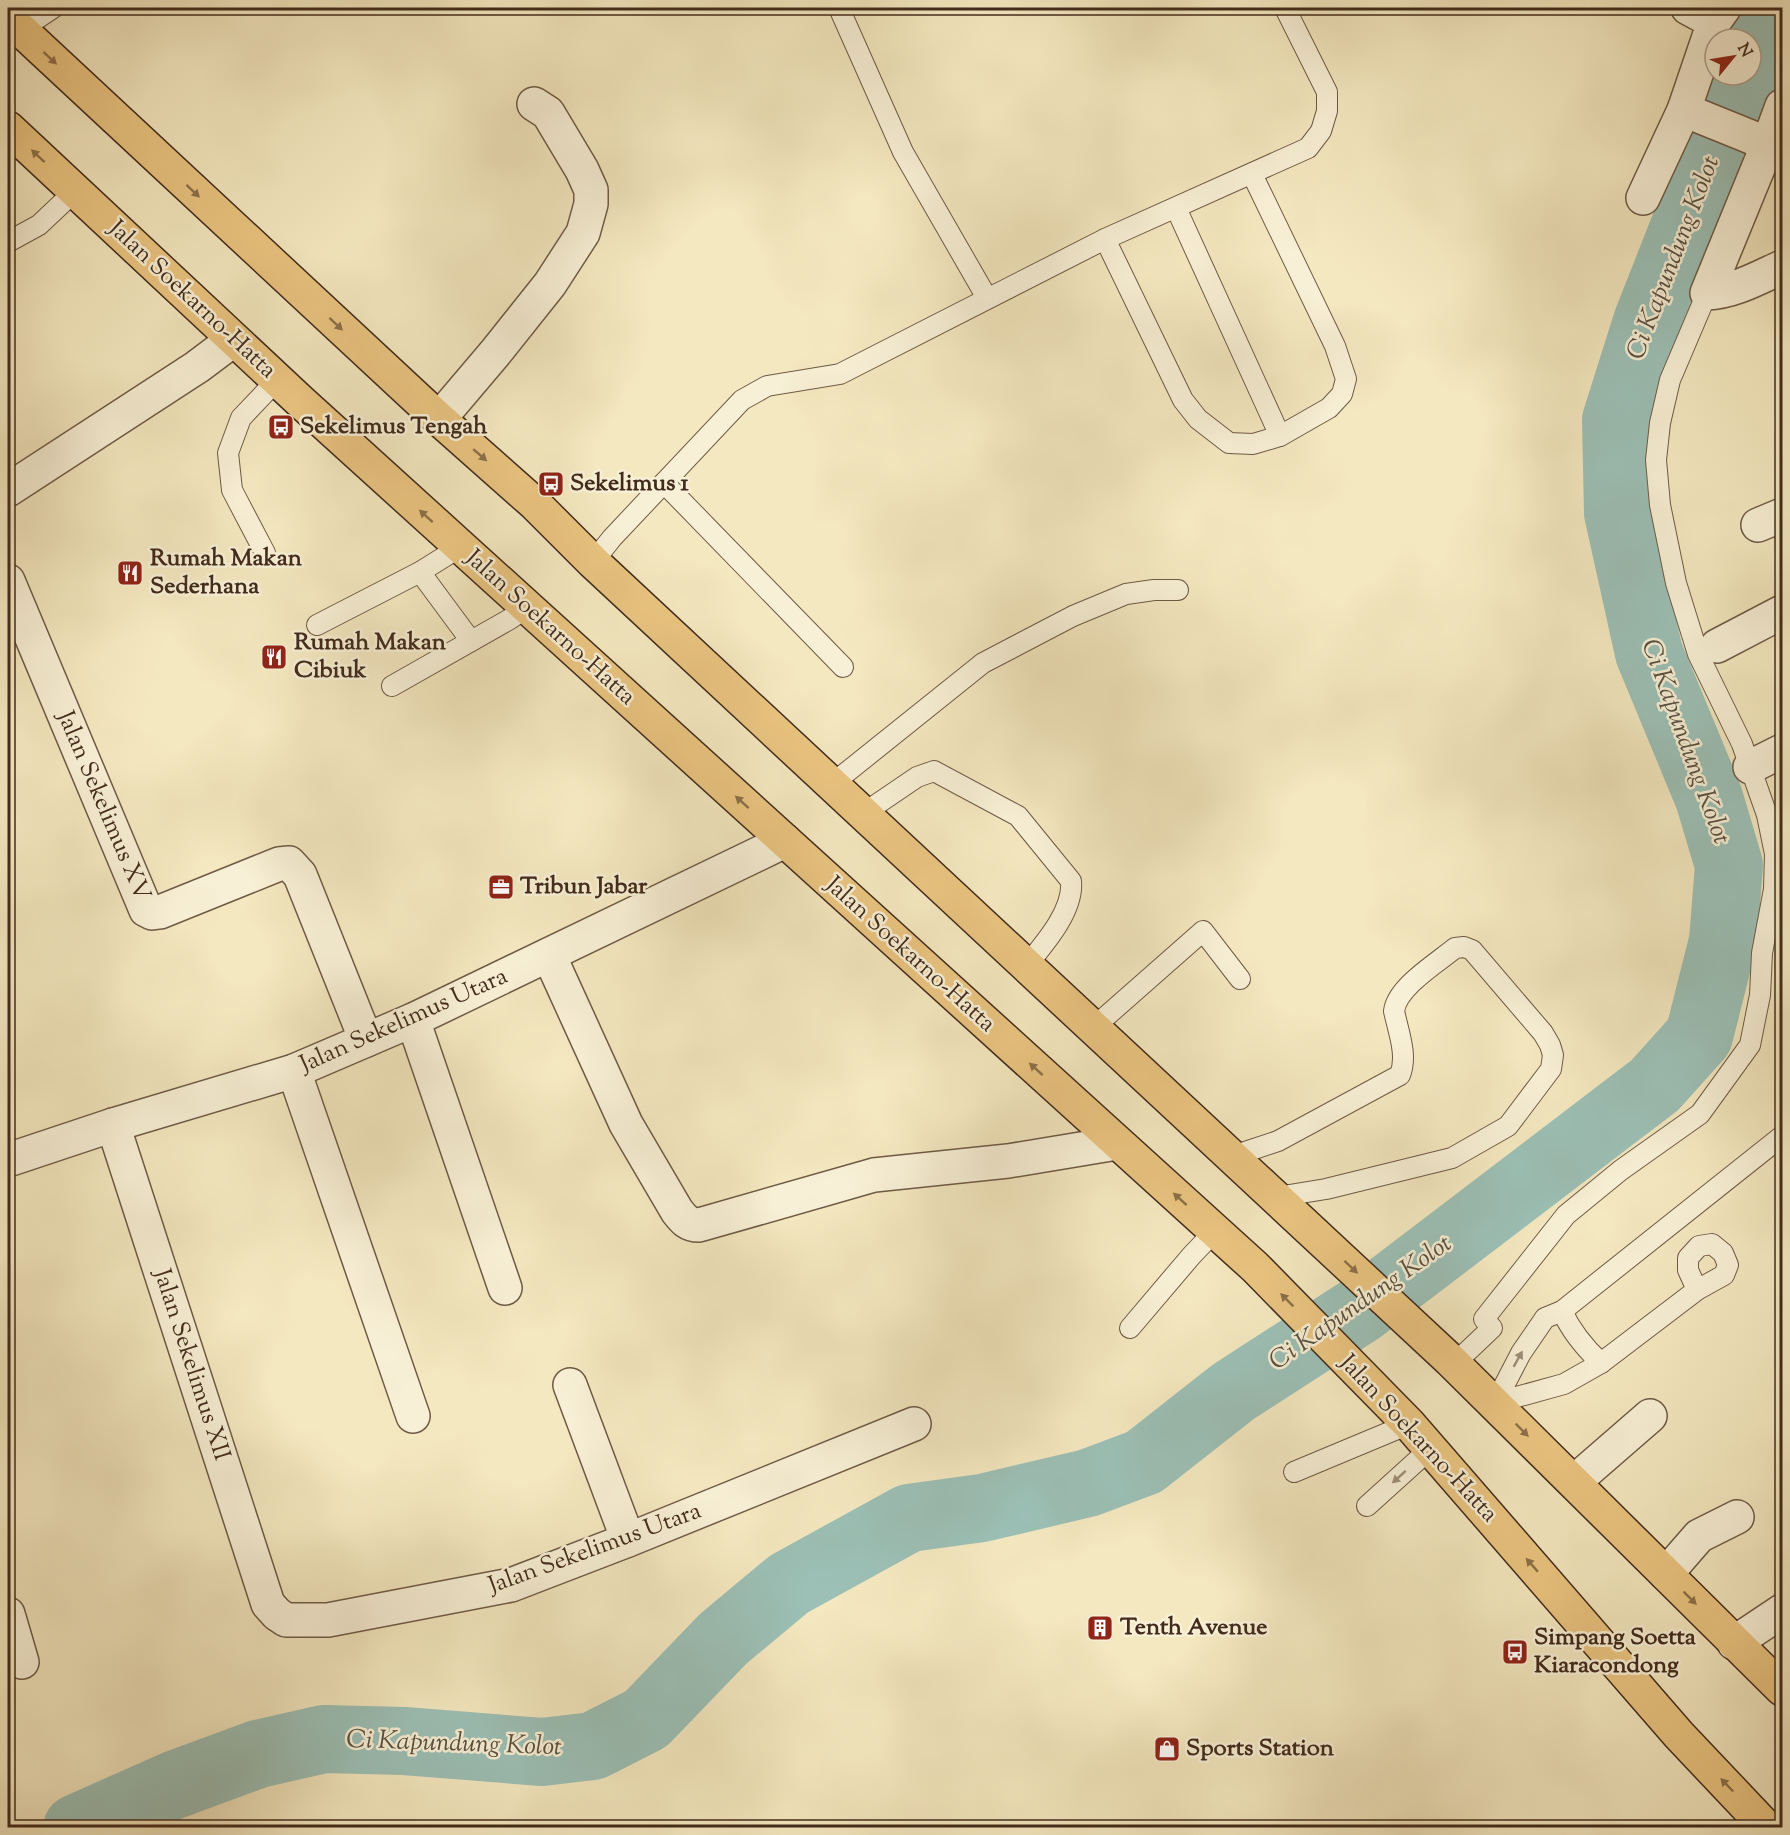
<svg xmlns="http://www.w3.org/2000/svg" width="1790" height="1835" viewBox="0 0 1790 1835" font-family="'Sorts Mill Goudy',serif">
<rect width="100%" height="100%" fill="#f4e8c0"/>
<filter id="stains"><feTurbulence type="fractalNoise" baseFrequency=".00333" numOctaves="4"/><feColorMatrix values="0 0 0 0 .2 0 0 0 0 .09 0 0 0 0 .02 0 0 0 .5 -.17"/></filter>
<radialGradient id="worn" r=".72"><stop offset=".6" stop-color="#630" stop-opacity="0"/><stop offset="1" stop-color="#630" stop-opacity=".3"/></radialGradient>
<g fill="none" stroke-linecap="round" stroke-linejoin="round">
<g stroke="#9cc0b6" stroke-width="68">
<polyline points="1751,56 1770,8"/>
<polyline points="77,1828 174,1785 258,1754 324,1739 404,1741 542,1752 593,1746 646,1719 723,1639 789,1584 909,1518 982,1508 1088,1483 1144,1462 1233,1392 1360,1310 1655,1085 1699,1036 1723,941 1729,865 1709,798 1649,653 1618,513 1616,420 1647,322 1744,75"/>
</g>
<defs>
<g id="lane">
<polyline points="839,8 903,152 987,298"/>
<polyline points="20,30 53,8"/>
<polyline points="1176,208 1280,436"/>
<polyline points="1105,239 1183,400 1198,419 1229,443 1253,444 1280,436 1329,408 1342,394 1346,379 1335,346 1252,174"/>
<polyline points="8,242 39,225 75,191"/>
<polyline points="664,483 843,667"/>
<polyline points="265,553 232,490 228,453 241,418 277,380"/>
<polyline points="593,562 612,538 742,400 767,386 840,374 1105,239 1308,148 1321,131 1327,111 1327,92 1285,8"/>
<polyline points="420,572 471,641"/>
<polyline points="317,625 420,572 460,547"/>
<polyline points="392,686 510,619 527,607"/>
<polyline points="832,784 983,663 1073,616 1126,594 1154,590 1178,590"/>
<path d="M864,813L917,777L934,771L1018,816L1071,881C1074,910 1045,943 1027,965"/>
<polyline points="1094,1027 1203,931 1240,979"/>
<path d="M1233,1156L1278,1141L1400,1075C1408,1055 1398,1031 1394,1011C1397,987 1437,963 1455,948L1464,947L1472,950L1543,1033L1550,1045L1553,1055L1551,1069L1508,1126L1452,1158L1326,1189L1277,1197"/>
<polyline points="1697,1290 1688,1270 1688,1258 1699,1246 1712,1244 1723,1253 1728,1265 1724,1275 1697,1290 1601,1363 1564,1384 1495,1403 1521,1353 1545,1318 1562,1311 1782,1136"/>
<path d="M1562,1311C1571,1331 1585,1348 1601,1363"/>
<polyline points="1130,1328 1192,1255 1215,1231"/>
<polyline points="1454,1364 1492,1328 1484,1319 1566,1215 1621,1170 1700,1114 1750,1045 1760,995 1762,953 1774,889 1775,854 1767,815 1742,744 1698,654 1676,583 1660,505 1656,460 1660,423 1670,380 1707,293"/>
<polyline points="1294,1472 1409,1424"/>
<polyline points="1367,1506 1430,1449"/>
</g>
<g id="street">
<polyline points="1688,8 1714,22"/>
<path d="M1782,106L1768,144L1707,293C1733,292 1758,278 1782,267"/>
<polyline points="1684,110 1768,144"/>
<polyline points="1643,198 1684,110 1714,22 1724,8"/>
<polyline points="439,419 495,353 550,284 583,233 591,204 591,190 582,170 548,113 534,104"/>
<polyline points="8,490 197,367 233,340"/>
<polyline points="1758,525 1782,515"/>
<polyline points="8,581 146,910 152,913 160,912 279,864 289,863 300,875 366,1040"/>
<polyline points="1717,646 1782,612"/>
<polyline points="1750,767 1782,751"/>
<path d="M549,955L626,1124L677,1211C684,1220 688,1225 699,1225L874,1175L1008,1161L1117,1143"/>
<polyline points="413,1020 505,1288"/>
<polyline points="294,1071 413,1416"/>
<polyline points="113,1125 268,1604 277,1614 286,1620 328,1620 511,1585 628,1540 914,1424"/>
<polyline points="8,1160 113,1125 294,1071 413,1020 785,841"/>
<polyline points="570,1385 628,1540"/>
<polyline points="1574,1482 1650,1416"/>
<polyline points="1666,1574 1699,1536 1737,1517"/>
<polyline points="8,1614 22,1662"/>
<polyline points="1734,1643 1782,1611"/>
</g>
<g id="highway">
<polyline points="8,18 439,419 535,504 593,562 1450,1360 1782,1689"/>
<polyline points="8,128 300,401 1255,1267 1409,1424 1679,1735 1767,1828"/>
</g>
</defs>
<use href="#lane" stroke="#6e5a45" stroke-width="22"/>
<use href="#street" stroke="#6e5a45" stroke-width="36"/>
<use href="#highway" stroke="#412b1c" stroke-width="36"/>
<use href="#lane" stroke="#f8f0d6" stroke-width="20"/>
<use href="#street" stroke="#f8f0d6" stroke-width="33"/>
<use href="#highway" stroke="#eac480" stroke-width="33"/>
</g>
<defs><path id="oneway-solid" d="M-6-.8H1V-3.2L6.5 0L1 3.2V.8H-6Z" transform="scale(1.5)"/></defs>
<g fill="#8d7049">
<use href="#oneway-solid" transform="translate(50 58) rotate(43)"/>
<use href="#oneway-solid" transform="translate(38 156) rotate(-137)"/>
<use href="#oneway-solid" transform="translate(193 191) rotate(43)"/>
<use href="#oneway-solid" transform="translate(336 324) rotate(43)"/>
<use href="#oneway-solid" transform="translate(480 455) rotate(41)"/>
<use href="#oneway-solid" transform="translate(426 516) rotate(-138)"/>
<use href="#oneway-solid" transform="translate(742 802) rotate(-138)"/>
<use href="#oneway-solid" transform="translate(1036 1069) rotate(-138)"/>
<use href="#oneway-solid" transform="translate(1180 1199) rotate(-138)"/>
<use href="#oneway-solid" transform="translate(1351 1267) rotate(43)"/>
<use href="#oneway-solid" transform="translate(1287 1300) rotate(-135)"/>
<use href="#oneway-solid" transform="translate(1522 1430) rotate(45)"/>
<use href="#oneway-solid" transform="translate(1532 1565) rotate(-131)"/>
<use href="#oneway-solid" transform="translate(1690 1598) rotate(45)"/>
<use href="#oneway-solid" transform="translate(1727 1785) rotate(-134)"/>
</g>
<g fill="#9c8e79">
<use href="#oneway-solid" transform="translate(1518 1359) rotate(-61)"/>
<use href="#oneway-solid" transform="translate(1399 1477) rotate(138)"/>
</g>
<defs>
<symbol id="bus-square" viewBox="-11 -11 22 22"><rect x="-9" y="-9" width="18" height="18" rx="4" fill="#8f2418" stroke="#f8f0d6"/><path d="M-5-6H5V4H4V6H2V4H-2V6H-4V4H-5ZM-3.5-4V0h7V-4ZM-3.5 1.2v1.5H-2V1.2ZM2 1.2v1.5H3.5V1.2Z" fill="#fff"/></symbol>
<symbol id="restaurant-square" viewBox="-11 -11 22 22"><rect x="-9" y="-9" width="18" height="18" rx="4" fill="#8f2418" stroke="#f8f0d6"/><path d="M-5-6h1v4h1v-4h1v4h1v-4h1v5L-1.5 .5V6h-2V.5L-5-1ZM5-6V6H3V1.5H1.5Q1.5-4 5-6Z" fill="#fff"/></symbol>
<symbol id="office-square" viewBox="-11 -11 22 22"><rect x="-9" y="-9" width="18" height="18" rx="4" fill="#8f2418" stroke="#f8f0d6"/><path d="M-6-3h4V-5.5h4V-3h4V5H-6ZM-1-4.5V-3h2v-1.5ZM-6 0V1H6V0Z" fill="#fff"/></symbol>
<symbol id="building-square" viewBox="-11 -11 22 22"><rect x="-9" y="-9" width="18" height="18" rx="4" fill="#8f2418" stroke="#f8f0d6"/><path d="M-4-6H4V6H1V3H-1V6H-4ZM-2.5-4.3h1.7v1.8h-1.7ZM.8-4.3h1.7v1.8H.8ZM-2.5-1h1.7V.8h-1.7ZM.8-1h1.7V.8H.8Z" fill="#fff"/></symbol>
<symbol id="shop-square" viewBox="-11 -11 22 22"><rect x="-9" y="-9" width="18" height="18" rx="4" fill="#8f2418" stroke="#f8f0d6"/><path d="M-5-2.5h2.3a2.7 3.5 0 0 1 5.4 0H5L5.5 6h-11ZM-1.5-2.5h3a1.5 2.3 0 0 0-3 0Z" fill="#fff"/></symbol>
</defs>
<g fill-rule="evenodd">
<use href="#bus-square" x="266" y="412" width="30" height="30"/>
<use href="#bus-square" x="536" y="469" width="30" height="30"/>
<use href="#restaurant-square" x="115" y="558" width="30" height="30"/>
<use href="#restaurant-square" x="259" y="642" width="30" height="30"/>
<use href="#office-square" x="486" y="872" width="30" height="30"/>
<use href="#building-square" x="1085" y="1613" width="30" height="30"/>
<use href="#bus-square" x="1500" y="1637" width="30" height="30"/>
<use href="#shop-square" x="1152" y="1734" width="30" height="30"/>
</g>
<g text-anchor="middle" dominant-baseline="central" stroke-width="5" stroke-linejoin="round" paint-order="stroke">
<g font-size="24" fill="#412b1c" stroke="#f8f0d6">
<text transform="translate(192 300) rotate(43)">Jalan Soekarno-Hatta</text>
<text transform="translate(550 628) rotate(42)">Jalan Soekarno-Hatta</text>
<text transform="translate(103 806) rotate(67)">Jalan Sekelimus XV</text>
<text transform="translate(910 955) rotate(42)">Jalan Soekarno-Hatta</text>
<text transform="translate(404 1021) rotate(-24)">Jalan Sekelimus Utara</text>
<text transform="translate(191 1365) rotate(72)">Jalan Sekelimus XII</text>
<text transform="translate(1418 1439) rotate(47)">Jalan Soekarno-Hatta</text>
<text transform="translate(595 1549) rotate(-20)">Jalan Sekelimus Utara</text>
</g>
<g font-size="24" font-weight="bold" fill="#412b1c" stroke="#f8f0d6" text-anchor="start">
<text x="300" y="427">Sekelimus Tengah</text>
<text x="570" y="484">Sekelimus 1</text>
<text x="150" y="559">Rumah Makan<tspan x="150" dy="28">Sederhana</tspan></text>
<text x="294" y="643">Rumah Makan<tspan x="294" dy="28">Cibiuk</tspan></text>
<text x="520" y="887">Tribun Jabar</text>
<text x="1120" y="1628">Tenth Avenue</text>
<text x="1534" y="1638">Simpang Soetta<tspan x="1534" dy="28">Kiaracondong</tspan></text>
<text x="1186" y="1749">Sports Station</text>
</g>
<g font-size="26" font-style="italic" fill="#585042" stroke="#f8f0d6">
<text transform="translate(1674 258) rotate(-69)">Ci Kapundung Kolot</text>
<text transform="translate(1685 742) rotate(70)">Ci Kapundung Kolot</text>
<text transform="translate(1361 1303) rotate(-35)">Ci Kapundung Kolot</text>
<text transform="translate(454 1744) rotate(2)">Ci Kapundung Kolot</text>
</g>
</g>
<rect width="1790" height="1835" fill="none" stroke="#f4e8c0" stroke-width="30"/>
<rect x="9" y="9" width="1772" height="1817" fill="none" stroke="#412b1c" stroke-width="3"/>
<rect x="15" y="15" width="1760" height="1805" fill="none" stroke="#412b1c" stroke-width="1.5"/>
<g transform="translate(1733 57) rotate(60)"><circle r="28" fill="#f8f0d6" stroke="#afa18c" stroke-width="1.5"/>
<path d="M0-4.5L10 22L0 15L-10 22Z" fill="#8f2418"/>
<text y="-9" font-size="16" font-weight="bold" text-anchor="middle" fill="#412b1c">N</text>
</g>
<rect width="100%" height="100%" filter="url(#stains)"/>
<rect width="100%" height="100%" fill="url(#worn)"/>
</svg>
